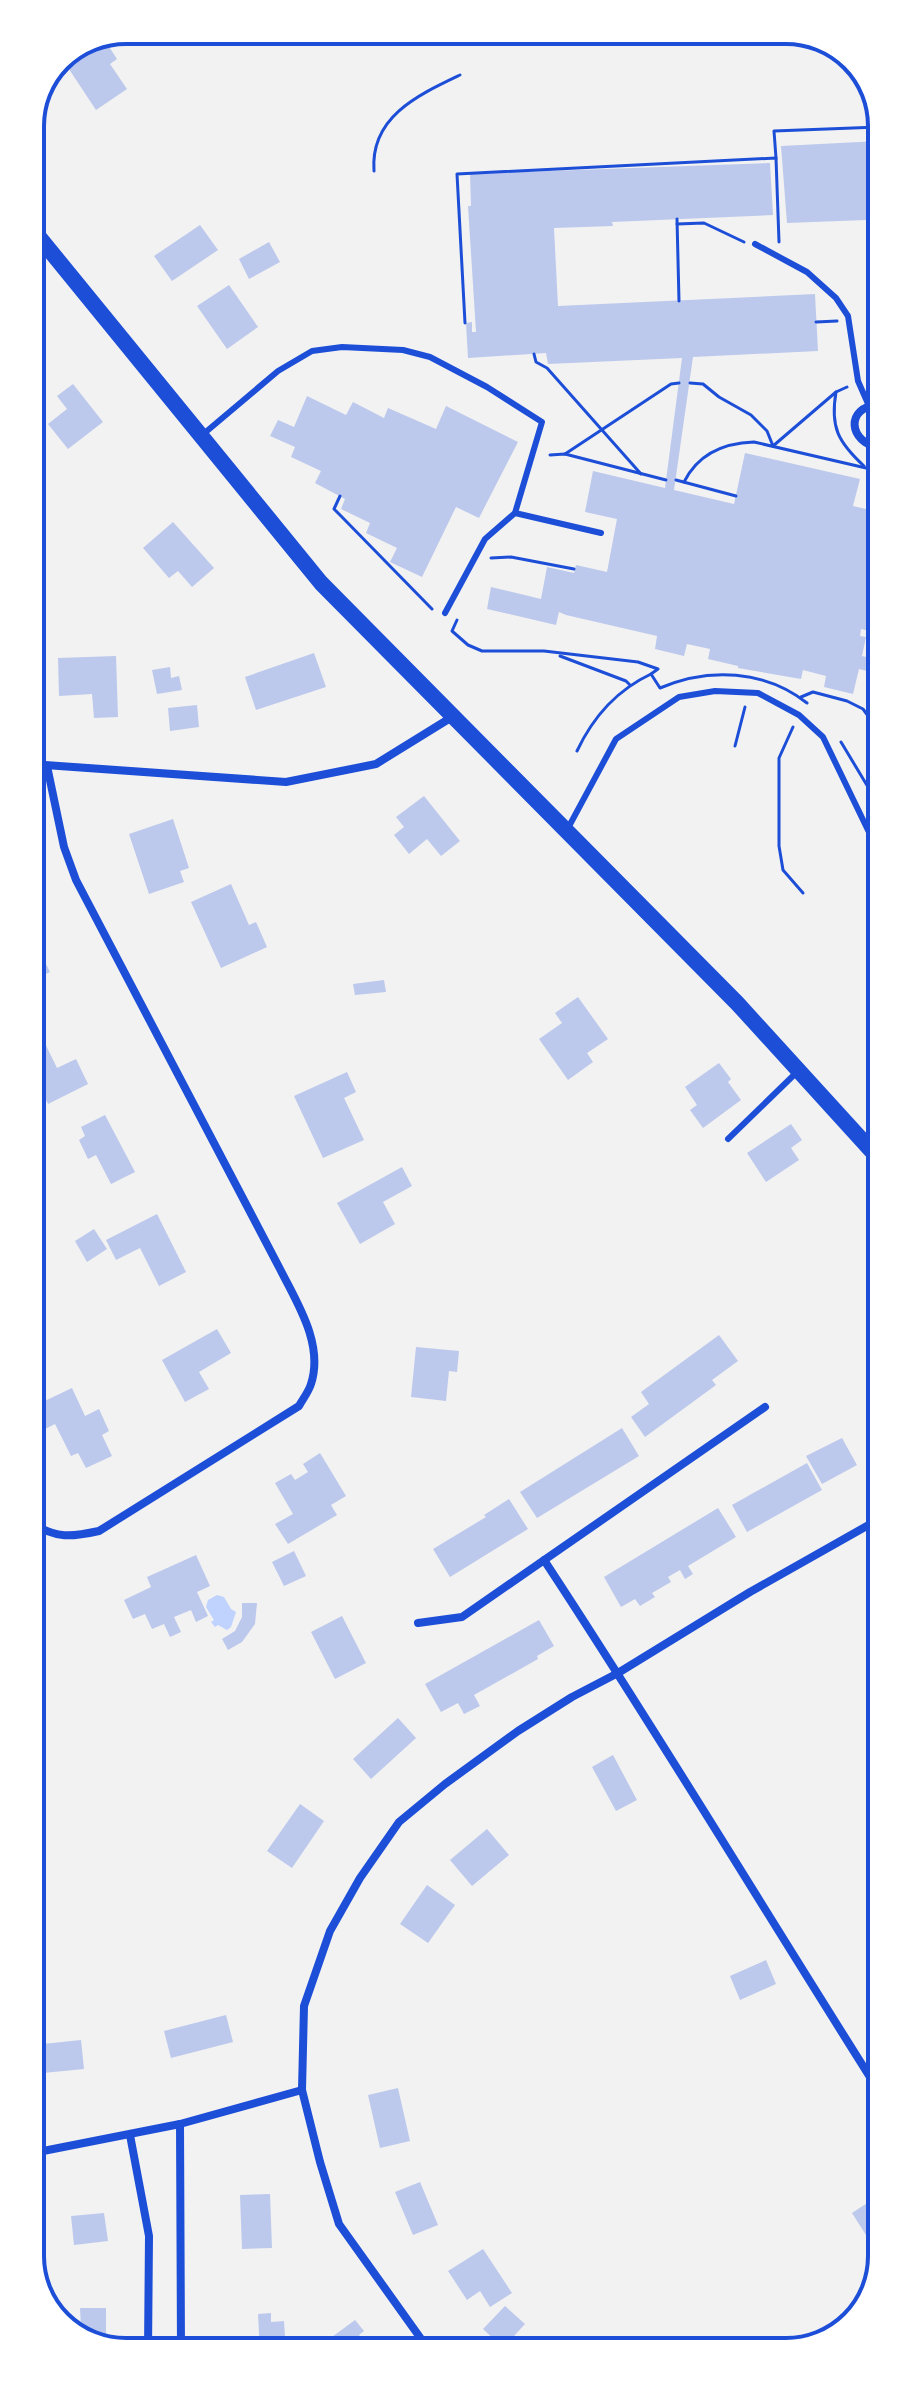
<svg xmlns="http://www.w3.org/2000/svg" width="912" height="2382" viewBox="0 0 912 2382" font-family="'DM Sans',sans-serif">
<rect width="100%" height="100%" fill="#f2f2f2"/>
<polygon fill="#bfd3fe" points="217,1595 224,1597 231,1609 236,1612 231,1627 227,1630 218,1625 215,1627 211,1622 214,1620 206,1607 208,1600"/>
<g fill="#bdc9ec">
<polygon points="104,39 117,59 110,64 127,89 96,110 61,57"/>
<polygon points="879,141 879,361 873,361 866,220 787,223 781,146"/>
<polygon points="770,163 773,215 612,222 613,226 554,228 558,306 815,294 818,351 693,357 674,490 734,504 745,453 860,479 853,506 879,512 879,612 875,632 861,629 860,636 866,637 862,656 879,660 879,674 859,669 853,694 824,687 826,676 803,670 801,679 738,668 738,666 708,659 710,649 687,644 684,656 655,649 657,636 566,615 559,612 556,625 487,609 491,587 541,599 547,567 574,573 576,565 607,572 617,519 585,512 593,471 665,488 682,358 548,364 546,353 468,358 466,323 472,322 472,332 476,332 468,206 471,206 470,174"/>
<polygon points="200,225 218,250 172,281 154,256"/>
<polygon points="269,242 280,262 249,279 239,259"/>
<polygon points="229,285 258,327 227,349 197,306"/>
<polygon points="31,337 43,355 31,363"/>
<polygon points="73,384 103,422 68,449 48,424 67,409 57,396"/>
<polygon points="307,396 346,415 353,402 384,418 388,408 436,429 446,406 518,442 479,518 456,507 422,577 390,562 397,548 366,533 370,523 341,509 345,499 315,483 321,471 291,457 295,447 270,436 278,420 294,427"/>
<polygon points="173,522 214,568 192,587 178,571 169,578 143,548"/>
<polygon points="314,653 326,687 256,710 245,677"/>
<polygon points="116,656 118,717 94,718 92,694 59,696 58,658"/>
<polygon points="170,667 171,678 179,676 182,690 157,694 152,670"/>
<polygon points="197,705 199,727 170,731 168,708"/>
<polygon points="424,796 460,841 441,856 427,839 409,854 394,835 404,827 396,817"/>
<polygon points="173,819 189,868 180,871 184,882 149,894 129,834"/>
<polygon points="231,884 249,925 256,922 267,947 221,968 191,902"/>
<polygon points="40,952 50,972 31,981 31,957"/>
<polygon points="384,980 386,992 355,995 353,984"/>
<polygon points="578,997 608,1039 587,1053 593,1062 568,1080 539,1039 562,1023 555,1013"/>
<polygon points="39,1031 57,1068 76,1059 88,1084 48,1104 32,1071 32,1035"/>
<polygon points="719,1063 731,1079 728,1082 741,1100 703,1128 690,1110 697,1105 685,1087"/>
<polygon points="347,1072 356,1092 344,1098 364,1140 323,1158 294,1096"/>
<polygon points="105,1115 135,1172 111,1184 96,1155 88,1159 79,1140 85,1136 81,1127"/>
<polygon points="791,1124 802,1140 791,1148 799,1160 766,1182 747,1153"/>
<polygon points="402,1167 412,1186 383,1202 395,1224 360,1244 337,1203"/>
<polygon points="157,1214 186,1272 159,1286 140,1248 116,1260 106,1240"/>
<polygon points="94,1229 107,1249 87,1262 75,1241"/>
<polygon points="217,1329 231,1353 199,1372 209,1389 185,1402 162,1360"/>
<polygon points="719,1335 738,1361 712,1380 716,1385 645,1437 631,1417 649,1404 641,1392"/>
<polygon points="416,1347 459,1351 457,1372 449,1371 446,1401 411,1397"/>
<polygon points="72,1388 85,1416 99,1409 109,1431 102,1435 112,1456 86,1468 78,1453 71,1456 55,1424 39,1432 32,1418 32,1407"/>
<polygon points="622,1428 639,1456 537,1518 520,1492"/>
<polygon points="842,1438 857,1465 822,1484 806,1456"/>
<polygon points="320,1453 346,1496 331,1505 337,1515 288,1544 275,1524 293,1514 275,1483 291,1474 295,1480 308,1472 303,1464"/>
<polygon points="807,1463 822,1490 747,1532 732,1505"/>
<polygon points="509,1499 528,1529 450,1577 433,1549 486,1517 484,1515"/>
<polygon points="718,1508 736,1537 688,1566 693,1574 685,1579 680,1570 668,1577 671,1582 652,1593 655,1597 640,1606 635,1599 621,1607 604,1577"/>
<polygon points="294,1551 306,1576 284,1586 272,1562"/>
<polygon points="196,1555 210,1586 197,1592 208,1616 196,1622 191,1610 174,1617 181,1632 170,1637 164,1624 152,1629 145,1614 133,1619 124,1600 151,1587 147,1577"/>
<polygon points="242,1603 257,1603 255,1624 242,1642 228,1650 222,1639 235,1631 242,1617"/>
<polygon points="342,1616 366,1663 335,1679 311,1632"/>
<polygon points="539,1620 554,1646 537,1656 538,1659 474,1695 480,1706 464,1714 458,1703 441,1712 425,1684"/>
<polygon points="398,1718 416,1738 371,1779 353,1759"/>
<polygon points="613,1755 637,1800 616,1811 592,1767"/>
<polygon points="300,1804 324,1821 292,1868 267,1851"/>
<polygon points="487,1829 509,1855 472,1886 450,1860"/>
<polygon points="427,1885 455,1905 428,1943 400,1924"/>
<polygon points="881,1910 881,1939 870,1916"/>
<polygon points="766,1960 776,1984 740,2000 730,1976"/>
<polygon points="226,2015 233,2042 171,2058 164,2031"/>
<polygon points="81,2040 84,2069 33,2074 33,2045"/>
<polygon points="398,2088 410,2141 380,2148 368,2095"/>
<polygon points="420,2182 438,2225 413,2235 395,2192"/>
<polygon points="270,2194 272,2248 242,2249 240,2195"/>
<polygon points="878,2196 882,2202 882,2252 878,2254 852,2213"/>
<polygon points="104,2213 108,2241 74,2245 71,2216"/>
<polygon points="483,2249 512,2293 490,2307 480,2291 467,2300 448,2271"/>
<polygon points="505,2306 525,2324 503,2348 483,2329"/>
<polygon points="80,2308 106,2308 106,2344 72,2334 72,2328 81,2328"/>
<polygon points="271,2313 271,2322 284,2321 286,2351 260,2351 258,2314"/>
<polygon points="355,2320 364,2331 359,2335 368,2346 362,2351 336,2351 328,2340"/>
</g>
<g fill="none" stroke-linecap="round" stroke-linejoin="round">
<g stroke="#1d4ed8" stroke-width="3">
<polyline points="776,158 774,131 879,127"/>
<path d="M374,171C370,117 418,95 460,75"/>
<polyline points="677,219 679,301"/>
<polyline points="677,224 704,223 744,242"/>
<polyline points="816,322 837,321"/>
<polyline points="465,323 457,174 776,158 779,242"/>
<polyline points="534,354 536,362 547,368 641,474"/>
<polyline points="690,383 703,384 719,397 751,415 767,431 773,446 836,392 847,387"/>
<path d="M836,392C830,427 838,442 864,466"/>
<polyline points="565,454 671,384 679,383"/>
<polyline points="550,455 565,454 666,480"/>
<polyline points="676,480 736,496"/>
<path d="M684,482C698,454 724,443 754,442L879,471"/>
<polyline points="340,496 334,509 341,516 432,609"/>
<polyline points="491,558 511,557 574,569"/>
<polyline points="457,620 452,631 468,645 482,651 544,651 638,662 658,669 651,674"/>
<polyline points="560,656 626,681 630,685"/>
<polyline points="801,697 813,692 847,701 863,709 874,724"/>
<polyline points="793,727 779,758 779,846 783,870 803,893"/>
<polyline points="841,742 880,807"/>
<polyline points="735,746 745,707"/>
<polyline points="880,749 880,793"/>
<path d="M577,751C593,717 617,690 651,674L660,688C709,667 765,670 807,703"/>
</g>
<g stroke="#1d4ed8" stroke-width="6">
<polyline points="755,244 807,272 836,298 848,316 858,381 869,406"/>
<polyline points="201,436 278,371 312,351 342,347 403,350 430,357 487,387 542,422 515,513 485,539 445,613"/>
<polyline points="515,513 601,533"/>
<polyline points="567,830 616,739 679,697 715,691 758,693 799,715 823,737 880,855"/>
<polyline points="728,1139 796,1073"/>
</g>
<g stroke="#1d4ed8" stroke-width="8">
<path d="M879,404C844,408 849,442 879,448"/>
<polyline points="31,764 286,782 376,764 452,717"/>
<path d="M32,1523C56,1539 72,1537 99,1531L299,1406C303,1399 309,1391 311,1384C324,1344 297,1303 280,1269L76,880L64,847L47,766"/>
<path d="M544,1560C660,1736 769,1918 882,2096"/>
<polyline points="418,1623 462,1617 765,1407"/>
<polyline points="180,2124 181,2351"/>
<polyline points="130,2135 149,2236 148,2352"/>
<polyline points="33,2153 180,2124 302,2090"/>
<polyline points="429,2350 339,2224 320,2162 302,2090 304,2006 330,1931 360,1878 399,1822 445,1784 518,1731 572,1697 618,1673 750,1592 881,1518"/>
</g>
<polyline stroke="#1d4ed8" stroke-width="16" points="30,226 321,583 737,1003 880,1160"/>
</g>
<path d="M0 0H912V2382H0ZM126 44H786A82 82 0 0 1 868 126V2256A82 82 0 0 1 786 2338H126A82 82 0 0 1 44 2256V126A82 82 0 0 1 126 44Z" fill="#fff" fill-rule="evenodd"/>
<path fill="none" stroke="#1d4ed8" stroke-width="4" d="M126 44H786A82 82 0 0 1 868 126V2256A82 82 0 0 1 786 2338H126A82 82 0 0 1 44 2256V126A82 82 0 0 1 126 44Z"/>
</svg>
